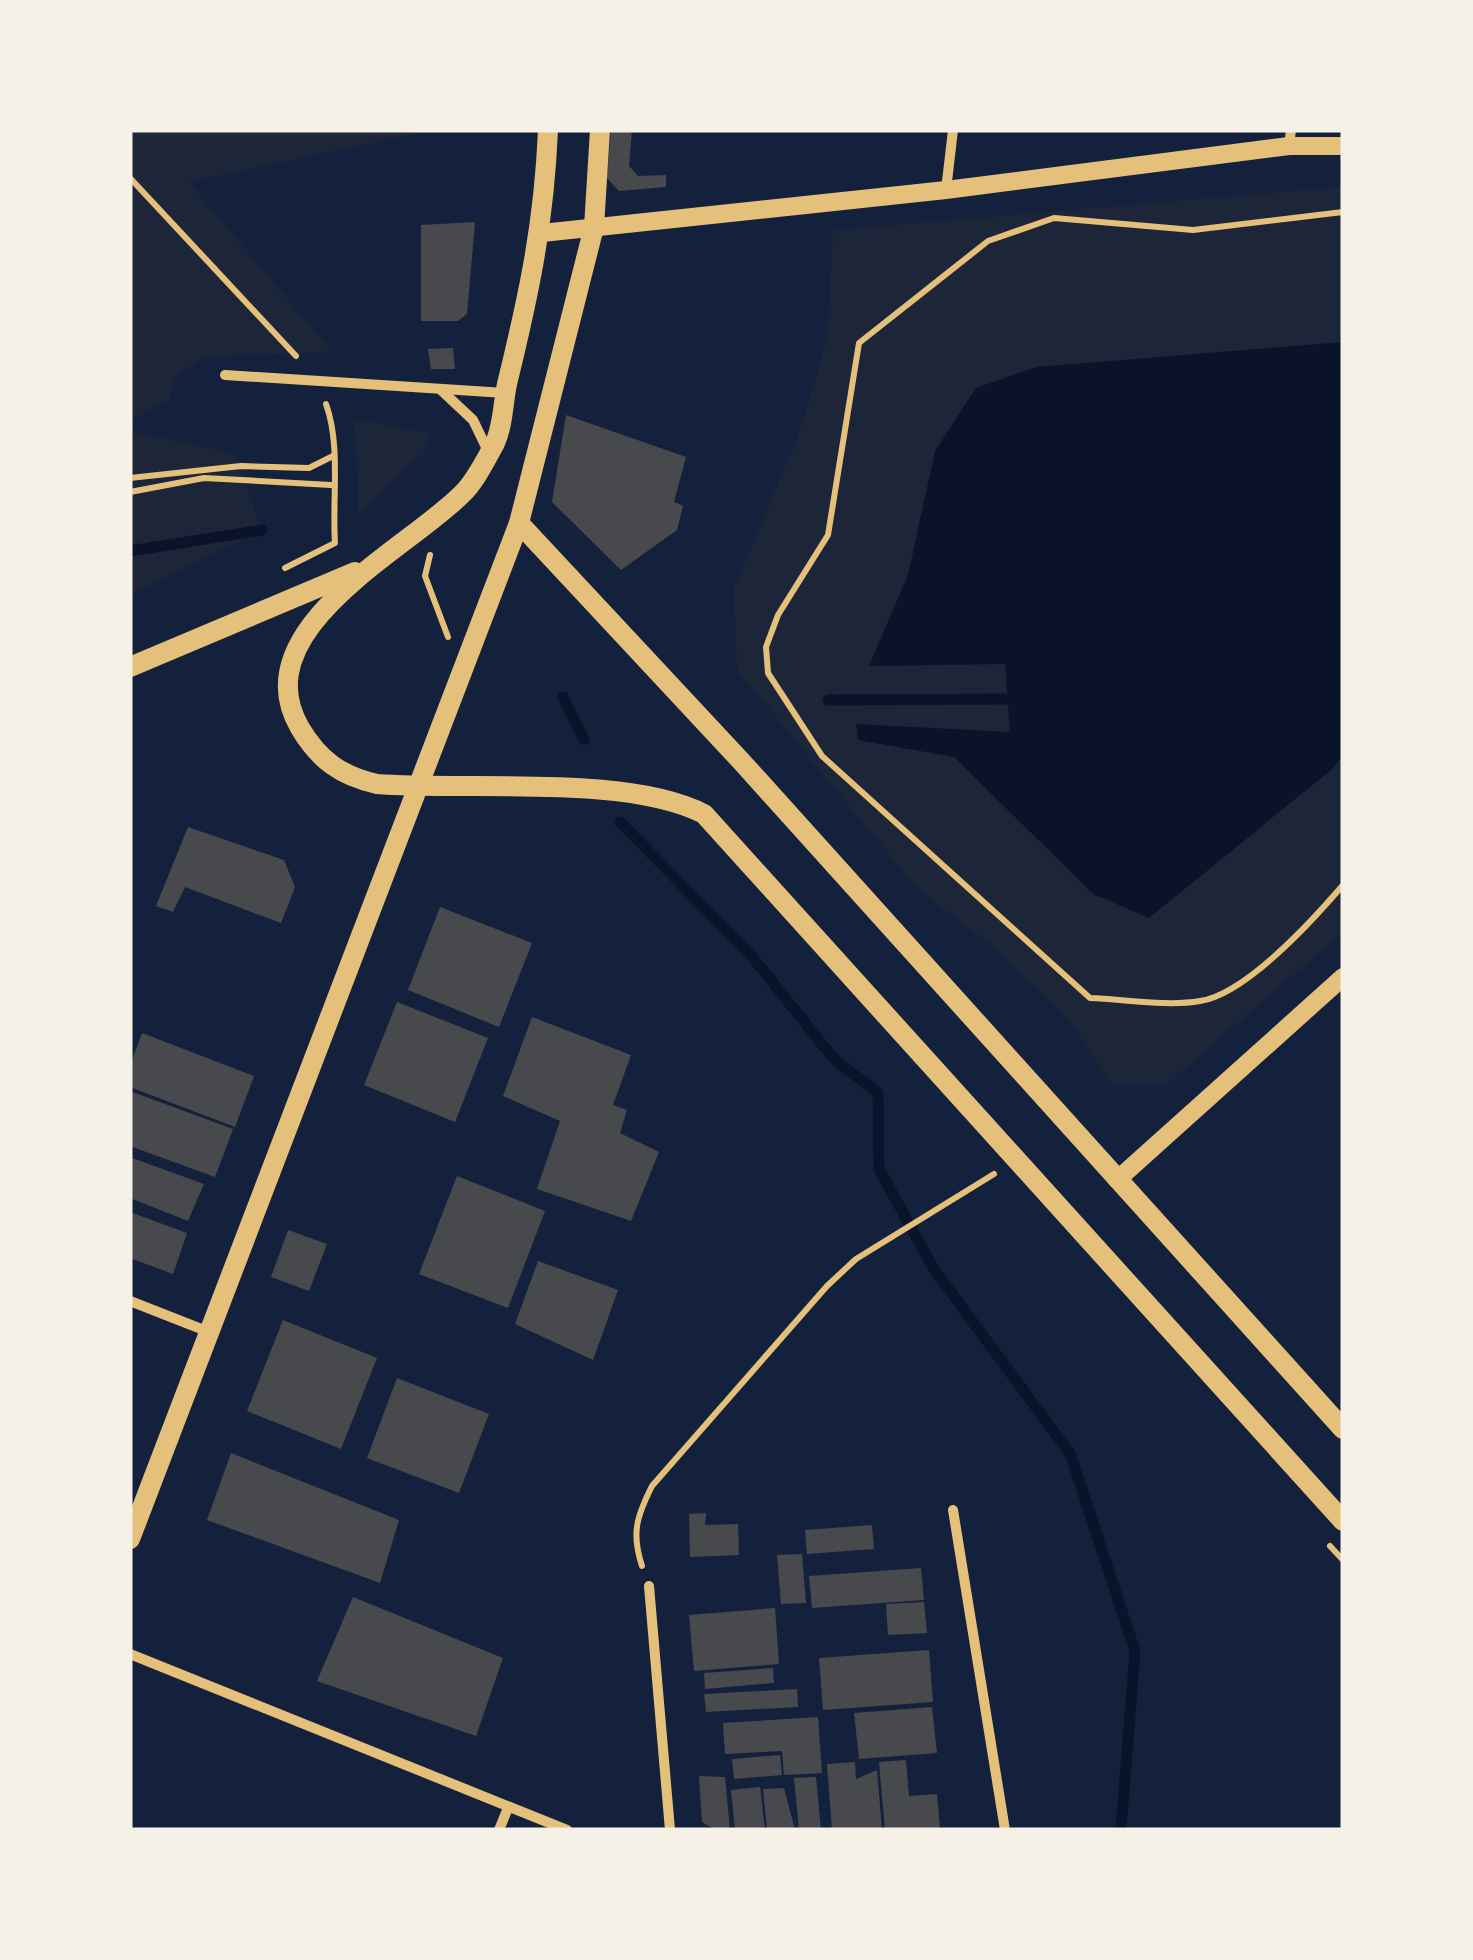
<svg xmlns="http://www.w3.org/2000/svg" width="1473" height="1960" viewBox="0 0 1473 1960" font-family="Lato,sans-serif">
<rect width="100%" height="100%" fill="#14213d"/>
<g fill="#1d2539">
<polygon points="130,130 433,130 189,182 332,352 202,357 176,377 169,400 130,421"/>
<polygon points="1343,187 1343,932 1167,1084 1111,1084 1069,1020 998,951 916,887 737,670 734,588 799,434 827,340 833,230"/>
<polygon points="354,419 430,433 426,450 359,513"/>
<polygon points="130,431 236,454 262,530 130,596"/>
</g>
<polygon fill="#0b132b" points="1343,342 1343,756 1331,770 1149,918 1093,894 954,757 858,740 856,724 1010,732 1005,664 869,666 908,575 935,451 976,388 1036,367"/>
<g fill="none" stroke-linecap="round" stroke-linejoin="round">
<g stroke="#0b132b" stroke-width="11">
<polyline points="130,551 262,530"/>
<polyline points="563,697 584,739"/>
<polyline points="828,700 1008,699"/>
<polyline points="620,822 750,954 834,1059 878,1093 879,1169 935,1271 1070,1453 1135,1651 1121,1830"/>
</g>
</g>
<g fill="#48494c">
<polygon points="611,130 632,130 629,166 638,176 666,175 666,187 619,191 607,178"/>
<polygon points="475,222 467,314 458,321 421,321 421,225"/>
<polygon points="453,348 455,369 431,369 428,349"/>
<polygon points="566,415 686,457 674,502 683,506 677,530 621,570 552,502"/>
<polygon points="188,827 284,860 295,887 281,923 185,887 173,912 156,906"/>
<polygon points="440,907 532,943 499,1027 408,990"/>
<polygon points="397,1002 488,1038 455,1122 364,1085"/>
<polygon points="532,1017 631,1055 613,1105 627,1110 620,1133 659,1152 631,1221 537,1189 560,1121 503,1096"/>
<polygon points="142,1033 254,1076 235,1127 130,1087 130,1065"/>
<polygon points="130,1091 233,1129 215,1177 130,1146"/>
<polygon points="132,1158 204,1184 188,1221 130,1198"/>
<polygon points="457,1176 545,1211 508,1308 419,1274"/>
<polygon points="130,1212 187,1233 173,1274 130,1258"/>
<polygon points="288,1230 327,1244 309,1291 271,1277"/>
<polygon points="538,1261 618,1290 593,1360 515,1324"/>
<polygon points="283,1320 377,1358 341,1449 247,1411"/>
<polygon points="397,1378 489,1414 459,1493 367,1458"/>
<polygon points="231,1453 399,1520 380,1583 207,1520"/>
<polygon points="706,1513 705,1525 738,1524 739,1555 690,1557 689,1514"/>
<polygon points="872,1525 874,1549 807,1554 805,1530"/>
<polygon points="802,1554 806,1603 781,1604 777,1555"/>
<polygon points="921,1568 924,1600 812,1608 809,1576"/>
<polygon points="353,1597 503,1658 476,1736 317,1681"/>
<polygon points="924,1602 927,1633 888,1635 886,1604"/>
<polygon points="775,1608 779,1664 694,1671 689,1615"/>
<polygon points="929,1650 933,1702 823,1710 819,1658"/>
<polygon points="773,1668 774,1683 705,1689 704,1673"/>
<polygon points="797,1689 798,1707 706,1712 704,1694"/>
<polygon points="932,1707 937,1753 859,1759 854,1713"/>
<polygon points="818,1717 822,1773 784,1775 782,1751 725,1754 723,1723"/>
<polygon points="780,1755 782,1775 734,1779 732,1759"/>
<polygon points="906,1760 909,1796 937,1794 940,1830 885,1830 879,1762"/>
<polygon points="855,1762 856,1779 877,1770 882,1830 832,1830 827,1764"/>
<polygon points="699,1776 725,1777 730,1830 716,1830 702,1822"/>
<polygon points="816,1777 821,1830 799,1830 794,1778"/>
<polygon points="760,1787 765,1830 735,1830 731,1790"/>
<polygon points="784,1788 795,1830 767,1830 763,1789"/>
</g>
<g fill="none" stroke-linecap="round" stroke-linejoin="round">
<g stroke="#e5c07b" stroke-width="6">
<polyline points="130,178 296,356"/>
<path d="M1343,212L1193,230L1054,218L988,241L859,343L828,535L778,615L766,647L768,673L822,756L1090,998C1124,999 1166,1007 1200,1001C1246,994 1313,920 1343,885"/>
<polyline points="130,478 241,466 309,468 333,456"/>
<polyline points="130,492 204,478 331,485"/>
<polyline points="430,555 425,576 448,637"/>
<path d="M285,568L335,543C332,497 341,446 326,404"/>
<polyline points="1330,1546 1343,1560"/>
<path d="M642,1566C631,1533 637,1516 652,1486L827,1286L856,1259L994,1174"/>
</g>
<g stroke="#e5c07b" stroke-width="10">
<polyline points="1289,146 1291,130"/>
<polyline points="946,190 953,130"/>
<polyline points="225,375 505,393"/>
<polyline points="440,389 473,420 487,449"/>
<polyline points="130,1301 209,1332"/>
<polyline points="953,1510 1005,1830"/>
<polyline points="649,1586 670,1830"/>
<polyline points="130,1654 567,1830"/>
<polyline points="499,1830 508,1808"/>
</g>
<g stroke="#e5c07b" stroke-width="18">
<polyline points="542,233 946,190 1289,146 1343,146"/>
<polyline points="1117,1180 1343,977"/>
</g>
<g stroke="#e5c07b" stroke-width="20">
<path d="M548,130C544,224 529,294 507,384C503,403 503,426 495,443C486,459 475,482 462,494C407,550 242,629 300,728C319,760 341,776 377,784C467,791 628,774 704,814L1343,1521"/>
<polyline points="519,523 741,761 1343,1429"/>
<polyline points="130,667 355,572"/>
<polyline points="130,1539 519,523 594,227 600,130"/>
</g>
</g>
<rect width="1473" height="1960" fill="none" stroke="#f6f1e7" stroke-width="265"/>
</svg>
